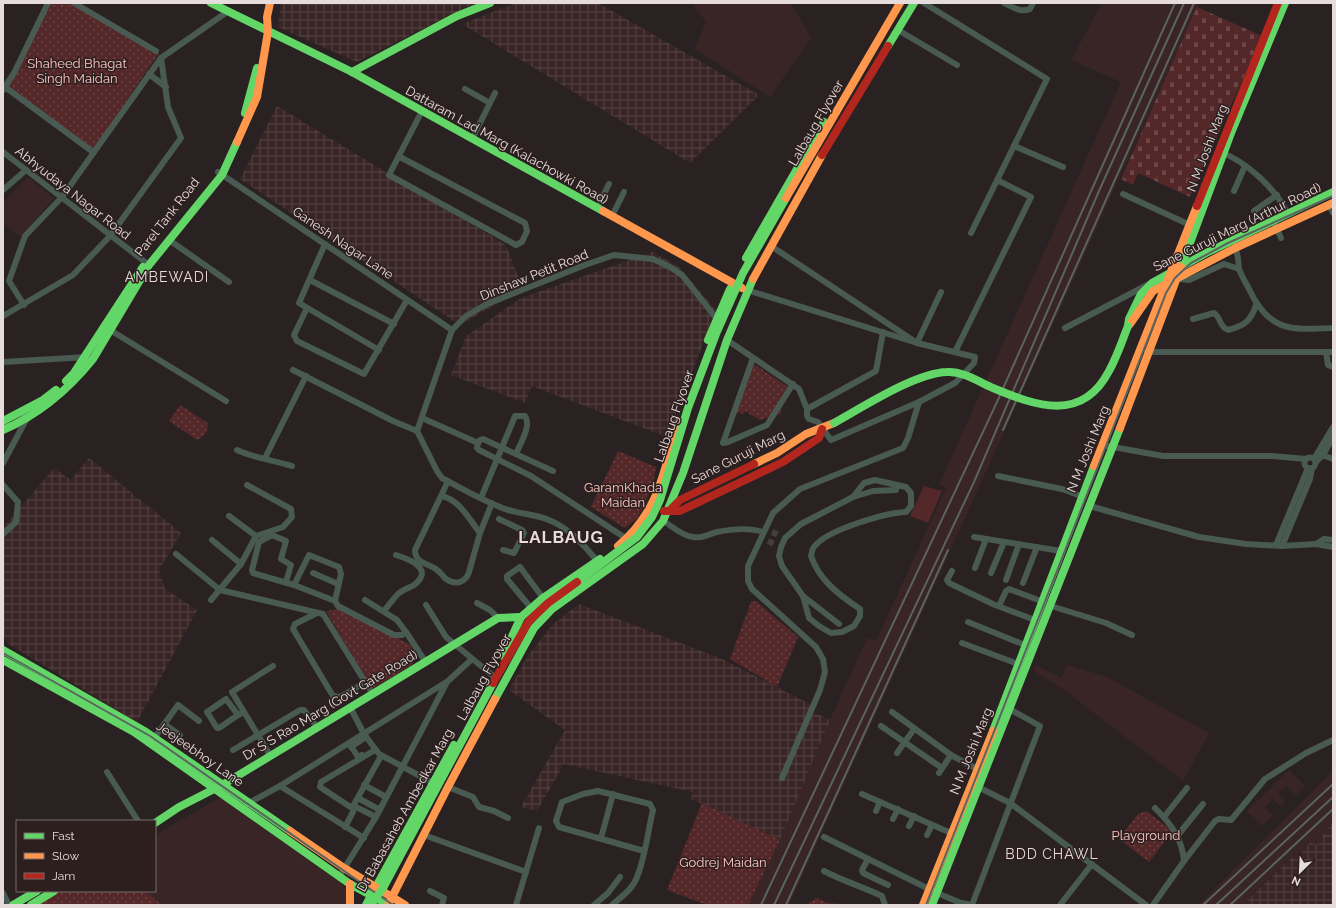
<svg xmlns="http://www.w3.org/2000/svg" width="1336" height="908" viewBox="0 0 1336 908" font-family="Raleway,sans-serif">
<defs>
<pattern id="industrial-grid" width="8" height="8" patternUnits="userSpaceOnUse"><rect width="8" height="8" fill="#392525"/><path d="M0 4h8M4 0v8" fill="none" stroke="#564444"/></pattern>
<pattern id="green-dots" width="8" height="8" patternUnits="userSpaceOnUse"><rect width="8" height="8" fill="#542729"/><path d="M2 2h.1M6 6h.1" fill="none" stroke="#6d4647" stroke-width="1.8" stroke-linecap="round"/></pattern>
<pattern id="cemetery-stones" width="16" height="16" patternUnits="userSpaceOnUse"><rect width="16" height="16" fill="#542729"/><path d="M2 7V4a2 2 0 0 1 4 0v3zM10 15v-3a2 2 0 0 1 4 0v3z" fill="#6d4647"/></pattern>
</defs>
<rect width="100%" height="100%" fill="#2a2222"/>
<g fill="#392525">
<polygon points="692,3 791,3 811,38 770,97 695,49 706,22"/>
<polygon points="1102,3 1199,3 789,905 748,905 780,840 830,720 867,638 876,641 946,488 939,485 1121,82 1071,60"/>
<polygon points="28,177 54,198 20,237 3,223 3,203"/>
<polygon points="1036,665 1062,678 1067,665 1107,677 1209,733 1183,781 1063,689 1034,671"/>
<polygon points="1289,770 1305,786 1296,795 1286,786 1278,794 1285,801 1280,806 1273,799 1265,807 1273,816 1262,826 1247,811"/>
<polygon points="1333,771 1333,822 1316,845 1301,854 1297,851 1243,905 1198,905"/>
<polygon points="219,798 227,798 339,880 347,890 346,905 162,905 145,891 155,891 155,835"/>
</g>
<g fill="url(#industrial-grid)">
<polygon points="281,3 479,3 456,12 357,62 278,27"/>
<polygon points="516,3 598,3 759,95 690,163 462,24"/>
<polygon points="277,106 506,245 523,289 460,325 240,179"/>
<polygon points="653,252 679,267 716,310 667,437 532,386 525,403 451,375 466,336 521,298"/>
<polygon points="89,458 181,533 159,570 165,589 197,610 137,722 10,645 3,636 3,528 54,468 71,480"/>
<polygon points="579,604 722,659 812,705 809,710 830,720 780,840 691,799 693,792 564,764 537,811 521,807 565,730 509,690 527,657 553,624"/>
<polygon points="1333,822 1333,905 1243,905 1298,851 1301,854 1311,841 1316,845"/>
</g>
<g fill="url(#green-dots)">
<polygon points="49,3 72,3 159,53 93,150 6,87"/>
<polygon points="754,364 791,389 782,402 781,414 760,420 745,411 744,414 736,412"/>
<path d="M180,405L208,423C208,431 205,436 197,440L169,421Z"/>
<polygon points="618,451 656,467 653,485 638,518 625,528 591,507"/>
<polygon points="756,601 798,637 777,687 730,659 751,602"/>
<polygon points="338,609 411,645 413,664 372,689 326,611"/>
<polygon points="702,803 780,840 748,905 707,905 667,890"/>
<polygon points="1146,811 1173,831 1149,862 1119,839 1138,814"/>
<polygon points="57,891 145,891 162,905 33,905"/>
<polygon points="816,898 828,903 851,905 806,905"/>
</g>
<polygon fill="url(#cemetery-stones)" points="1197,7 1262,36 1190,197 1138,173 1133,185 1121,179"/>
<polygon fill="#542729" points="924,486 942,491 928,523 910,516"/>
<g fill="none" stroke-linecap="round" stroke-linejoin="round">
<g stroke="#463e3e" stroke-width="6" stroke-dasharray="6 3" stroke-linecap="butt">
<polyline points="772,532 780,536"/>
<polyline points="768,541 776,545"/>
</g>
<g stroke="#485a52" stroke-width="6">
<polyline points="74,3 156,51"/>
<polyline points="924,3 1047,79 971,233"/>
<path d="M1004,3C1013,7 1020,13 1030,9L1033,3"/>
<polyline points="898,30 957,65"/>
<polyline points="149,74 166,87"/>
<polyline points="5,87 93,152"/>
<polyline points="465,89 490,103"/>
<polyline points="3,90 14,73 48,3"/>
<polyline points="472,139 495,93"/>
<polyline points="1014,146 1063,167"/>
<polyline points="3,152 149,265"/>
<path d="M1220,152C1246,161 1276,189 1288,214"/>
<polyline points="400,157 525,223 527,231 522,242 516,245 389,175 422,111"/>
<polyline points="218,172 452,330"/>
<polyline points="3,190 26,170"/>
<polyline points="1234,191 1245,166"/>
<polyline points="1123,194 1190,225"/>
<polyline points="1329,205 1333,213"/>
<polyline points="597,208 609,184"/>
<polyline points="1254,211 1277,195"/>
<polyline points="612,216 624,192"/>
<polyline points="1273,221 1281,238"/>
<polyline points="169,240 229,282"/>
<polyline points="325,244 299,303 379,350"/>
<polyline points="771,246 917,343 941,292"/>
<path d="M1235,248C1239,256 1238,261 1239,269C1241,275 1246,283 1249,289C1269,332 1291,330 1333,328"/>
<polyline points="1179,279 1189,280 1224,264 1239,269"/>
<polyline points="310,280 394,324"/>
<polyline points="24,305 9,281 25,236 62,197 161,58 227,12"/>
<polyline points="307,308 294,335 297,341 364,374 407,300"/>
<polyline points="3,316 73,275 110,236 181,138 168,107 161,58"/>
<path d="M1193,319L1214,313C1221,317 1219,327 1228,330C1244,326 1251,321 1256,305"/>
<polyline points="1065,328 1149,284"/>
<polyline points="110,330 226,401"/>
<polyline points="727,340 799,389 807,409 807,416 809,419 818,422 831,440 919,402 955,383 974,363 975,357 917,343 747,290"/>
<polyline points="955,352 1031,197 997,180"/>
<polyline points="1147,352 1333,352"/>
<polyline points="1326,352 1328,365 1333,367"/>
<polyline points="753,358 723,443 728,442 767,425 793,384"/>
<polyline points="3,362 87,357"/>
<polyline points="293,370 393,421 417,431"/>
<polyline points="807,409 876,371 883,332"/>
<polyline points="422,418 478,443 477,448 479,450 531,476 627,539"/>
<polyline points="478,443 480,440 483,439 553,471"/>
<polyline points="1102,445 1163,456 1272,456 1306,459"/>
<path d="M237,450C254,458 273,460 292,466"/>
<polyline points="1320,454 1333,459"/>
<circle cx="1310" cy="463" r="5.5"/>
<polyline points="265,458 306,376"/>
<polyline points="1314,459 1333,427"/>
<polyline points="1316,462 1323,455 1333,437"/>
<polyline points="3,463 26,420 24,411"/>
<polyline points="998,476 1062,489 1081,496"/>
<polyline points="3,485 18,502 16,522 3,534"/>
<path d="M441,496C459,499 469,519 480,533L469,572C466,582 456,586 446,579C443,577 441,572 437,570C429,563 415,564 415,550L441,496L448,481"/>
<path d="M853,497L864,483L875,480L906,487L911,493V506L906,512C885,513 826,530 814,547C812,549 812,553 811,556C819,580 839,595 860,609V616L854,626L842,632L831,633L819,626L809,618L803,596L782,566L779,556L781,547L785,538L801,524L853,497L873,491L896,490"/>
<path d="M481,498L515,416H525C532,425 520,444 516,454"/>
<polyline points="1090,506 1199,537 1246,544 1282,546 1316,544 1333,547"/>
<polyline points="229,516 256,536"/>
<polyline points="499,519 522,530 524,533 514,553 503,550"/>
<path d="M663,521C672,526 682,536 693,537C701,539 709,534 717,532C732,529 748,527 763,532"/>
<polyline points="480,533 492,503"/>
<polyline points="974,537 1061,551"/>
<polyline points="212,540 241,564"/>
<polyline points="1316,544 1324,539 1333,540"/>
<polyline points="1276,545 1308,468"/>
<polyline points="1282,546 1310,479 1312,468"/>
<polyline points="176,554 220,590 323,614 372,693"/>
<path d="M597,561C584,545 569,528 549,520C535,514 519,514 505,509C483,501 462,489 442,478L437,471L417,431L452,330L466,316L487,304L585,265L614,255L653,259L670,267L682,275L717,319"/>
<polyline points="975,568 986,539"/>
<polyline points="952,571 947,580 949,583 995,605 1035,620"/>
<polyline points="313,573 338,584"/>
<polyline points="991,573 1004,542"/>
<polyline points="1006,580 1019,544"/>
<polyline points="286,582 291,565 281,559 286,541 272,535 259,542 252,570 253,573 294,585 335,601"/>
<polyline points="1023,583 1037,547"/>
<polyline points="294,585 309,555 339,567 341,574 335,601 338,606 394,635 402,635 406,632 425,661"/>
<polyline points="803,596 839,624"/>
<polyline points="211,600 241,564 256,536 283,527 292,517 291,509 247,485"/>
<polyline points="365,600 397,620 406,632"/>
<polyline points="477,603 490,610 498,618"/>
<polyline points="426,605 446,637 492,675"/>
<polyline points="999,606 1006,591 1009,589 1041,601"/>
<polyline points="1051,606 1106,623 1132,635"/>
<polyline points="531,608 507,579 507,576 520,567 543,598"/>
<path d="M384,611C388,606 393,599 398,594C402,590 409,588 414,585C435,569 409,559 396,555"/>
<polyline points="317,613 295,624 293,629 333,696 340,697 366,682"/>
<polyline points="968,622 1025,645"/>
<polyline points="962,643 1018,664"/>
<polyline points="350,707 364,734 379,754 433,783"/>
<polyline points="892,712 951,755 977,769"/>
<polyline points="238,715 226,699 207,712 217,728 219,728 238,715 244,712"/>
<polyline points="164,724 180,735"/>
<polyline points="881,726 942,768"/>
<polyline points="155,737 178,705 199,721"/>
<polyline points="349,743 358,757 362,755"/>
<polyline points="351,747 366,737"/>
<polyline points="233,750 300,710 304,710 317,727"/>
<polyline points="375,750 321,782 320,787 352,808 381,756"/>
<polyline points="897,753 914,729"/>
<polyline points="270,755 232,692 273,666"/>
<polyline points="107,772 138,821"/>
<polyline points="939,773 951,755"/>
<polyline points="782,778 820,690 825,672 823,659 816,647 752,589 748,581 748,566 773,513 800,489 903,448 908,438 919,402"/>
<polyline points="364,785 386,797"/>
<polyline points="280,786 364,838"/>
<polyline points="976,786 1010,803 1146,905"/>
<polyline points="448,787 473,797 479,807 494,811 508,818"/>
<polyline points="862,794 951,833"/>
<polyline points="358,798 380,810"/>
<polyline points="247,804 280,786 448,681 472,659"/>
<polyline points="354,806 376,817"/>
<polyline points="876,811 880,802"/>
<polyline points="1164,817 1187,788"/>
<polyline points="893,819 898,809"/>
<polyline points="909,826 914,816"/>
<polyline points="345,827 353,812"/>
<polyline points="424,835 526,872"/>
<polyline points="927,835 932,825"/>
<polyline points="1178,835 1203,804"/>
<polyline points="824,837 937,893 961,903 972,905"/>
<polyline points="601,838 613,794"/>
<polyline points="868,859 862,870 863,873 888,885"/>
<polyline points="1184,861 1215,821 1219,819 1231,820 1265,779 1306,753 1333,740"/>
<path d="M824,871C843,881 863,887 882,896L885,905"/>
<polyline points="342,872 376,817 447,682"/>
<polyline points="430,891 444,898 442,905"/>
<polyline points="3,893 9,905"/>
<polyline points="516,905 539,828"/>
<polyline points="594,905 608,893 620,877"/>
<path d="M612,905C621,897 633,889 637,877C645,858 648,831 653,810L650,804L598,791L583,794L562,802L556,821L559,827L644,851"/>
<polyline points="972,905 1040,726 1006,707"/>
<polyline points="1060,905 1092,864"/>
<path d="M1153,905L1184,861C1182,838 1171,824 1155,808"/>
</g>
<g stroke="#63d668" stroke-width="8">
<polyline points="211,3 352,72 603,211"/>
<polyline points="888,46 914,3"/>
<polyline points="352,72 457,16 490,3"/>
<polyline points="245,113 257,68"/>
<polyline points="746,258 824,122"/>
<polyline points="1181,267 1231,133 1285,3"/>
<polyline points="1128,326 1129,319 1141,294 1152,283 1206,253 1333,192"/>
<polyline points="708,340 730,289"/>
<polyline points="66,381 74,373 143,267"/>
<polyline points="3,421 43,400 56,390"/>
<path d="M3,430C40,414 68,390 93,359L149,265L222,175L237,142"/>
<polyline points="3,650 146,732 290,831"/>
<polyline points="503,656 521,617 543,598 600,559"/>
<polyline points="3,660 134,732 350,884 389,905"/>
<polyline points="495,699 534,628 552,609 643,544 663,521 683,473 727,340 753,279"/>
<polyline points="993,731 1094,466"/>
<polyline points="155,823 179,807 224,784 498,618 521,617"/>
<polyline points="13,905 37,891"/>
<polyline points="31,905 54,891"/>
<polyline points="366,905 454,745"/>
<polyline points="932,905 1120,428"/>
</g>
<g stroke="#ff974d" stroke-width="8">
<polyline points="237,142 257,97 268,32 267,17 270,3"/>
<polyline points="603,211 742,288"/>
<polyline points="753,279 822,155"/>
<polyline points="1130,324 1153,291 1235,248 1333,203"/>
<polyline points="1120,428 1181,267"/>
<polyline points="754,464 777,453 806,434 834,423"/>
<polyline points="1094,466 1197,206"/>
<path d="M618,546C659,512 664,471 678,422"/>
<polyline points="290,831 344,868 405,905"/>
<polyline points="350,884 350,905"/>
<polyline points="388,905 448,787 495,699"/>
<polyline points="923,905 993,731"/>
</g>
<g stroke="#b3261e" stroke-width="8">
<polyline points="822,155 888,46"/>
<polyline points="1197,206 1278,3"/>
<polyline points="670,510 680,500 754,464"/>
<polyline points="664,511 680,511 783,462 819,438 822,429"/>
</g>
<g stroke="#5a645f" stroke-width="2">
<polyline points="1003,430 1194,3"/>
<polyline points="3,653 150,736 393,905"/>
<polyline points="761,905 997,402 1175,3"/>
<polyline points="774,905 974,482 1099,191 1184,3"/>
<polyline points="786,905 948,550"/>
<polyline points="926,905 1166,293 1175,278 1191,263 1228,243 1333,196"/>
<polyline points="1203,905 1333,784"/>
<polyline points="1216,905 1333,797"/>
<polyline points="1230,905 1333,809"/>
</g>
<g stroke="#63d668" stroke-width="8">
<path d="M834,423C863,407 915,373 947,372C963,371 979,382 993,388C1036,406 1082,423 1109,371C1117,357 1122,341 1128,326"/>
<polyline points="577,582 637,537 652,517 660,500 688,408 716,334 743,273 786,198"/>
<polyline points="371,905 383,888 493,683"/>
</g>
<polyline stroke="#ff974d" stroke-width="8" points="786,198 900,3"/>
<polyline stroke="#b3261e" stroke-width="8" points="493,683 529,621 548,603 577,582"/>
</g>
<g text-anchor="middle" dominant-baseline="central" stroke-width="3" stroke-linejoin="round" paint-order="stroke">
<g font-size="13" fill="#fbc5c4" stroke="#2d1f1e">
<text x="77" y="63">Shaheed Bhagat<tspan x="77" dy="15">Singh Maidan</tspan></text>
<text x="623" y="487">GaramKhada<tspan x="623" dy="15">Maidan</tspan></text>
<text x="1146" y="835">Playground</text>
<text x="723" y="862">Godrej Maidan</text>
</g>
<g font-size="13" fill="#e6dcdc" stroke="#2d1f1e">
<text transform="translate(816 123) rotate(-60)">Lalbaug Flyover</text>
<text transform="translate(507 145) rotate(29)">Dattaram Lad Marg (Kalachowki Road)</text>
<text transform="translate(1207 148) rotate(-69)">N M Joshi Marg</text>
<text transform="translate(73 193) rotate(38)">Abhyudaya Nagar Road</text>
<text transform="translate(167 217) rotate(-52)">Parel Tank Road</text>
<text transform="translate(1237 227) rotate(-26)">Sane Guruji Marg (Arthur Road)</text>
<text transform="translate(343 243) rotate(34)">Ganesh Nagar Lane</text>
<text transform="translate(534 275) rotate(-22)">Dinshaw Petit Road</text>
<text transform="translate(674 416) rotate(-71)">Lalbaug Flyover</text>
<text transform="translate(1088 449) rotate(-68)">N M Joshi Marg</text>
<text transform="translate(738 457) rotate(-27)">Sane Guruji Marg</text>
<text transform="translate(484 677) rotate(-61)">Lalbaug Flyover</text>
<text transform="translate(330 705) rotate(-31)">Dr S S Rao Marg (Govt Gate Road)</text>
<text transform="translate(971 751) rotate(-68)">N M Joshi Marg</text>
<text transform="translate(200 754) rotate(35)">Jeejeebhoy Lane</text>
<text transform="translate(405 810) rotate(-61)">Dr Babasaheb Ambedkar Marg</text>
</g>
<g font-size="14" letter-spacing="1" fill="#e6dcdc" stroke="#2d1f1e">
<text x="167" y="277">AMBEWADI</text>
<text x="1052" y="854">BDD CHAWL</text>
</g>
<g font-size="17" font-weight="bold" letter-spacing="1" fill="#e6dcdc" stroke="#2d1f1e">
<text x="561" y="537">LALBAUG</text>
</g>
</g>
<rect width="1336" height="908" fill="none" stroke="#e6dcdc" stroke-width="8"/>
<rect x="16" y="820" width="140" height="72" fill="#2d1f1e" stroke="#776b6a"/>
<rect x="24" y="833" width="20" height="6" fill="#63d668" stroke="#776b6a"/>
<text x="52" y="840" font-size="12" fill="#e6dcdc">Fast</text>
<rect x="24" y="853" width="20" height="6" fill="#ff974d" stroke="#776b6a"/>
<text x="52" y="860" font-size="12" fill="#e6dcdc">Slow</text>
<rect x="24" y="873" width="20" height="6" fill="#b3261e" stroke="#776b6a"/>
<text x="52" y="880" font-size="12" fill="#e6dcdc">Jam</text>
<g transform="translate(1300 872) rotate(204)" stroke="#2d1f1e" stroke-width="3" paint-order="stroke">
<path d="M0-3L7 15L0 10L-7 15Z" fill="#e6dcdc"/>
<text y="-6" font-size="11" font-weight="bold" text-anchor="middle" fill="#e6dcdc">N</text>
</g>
</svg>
